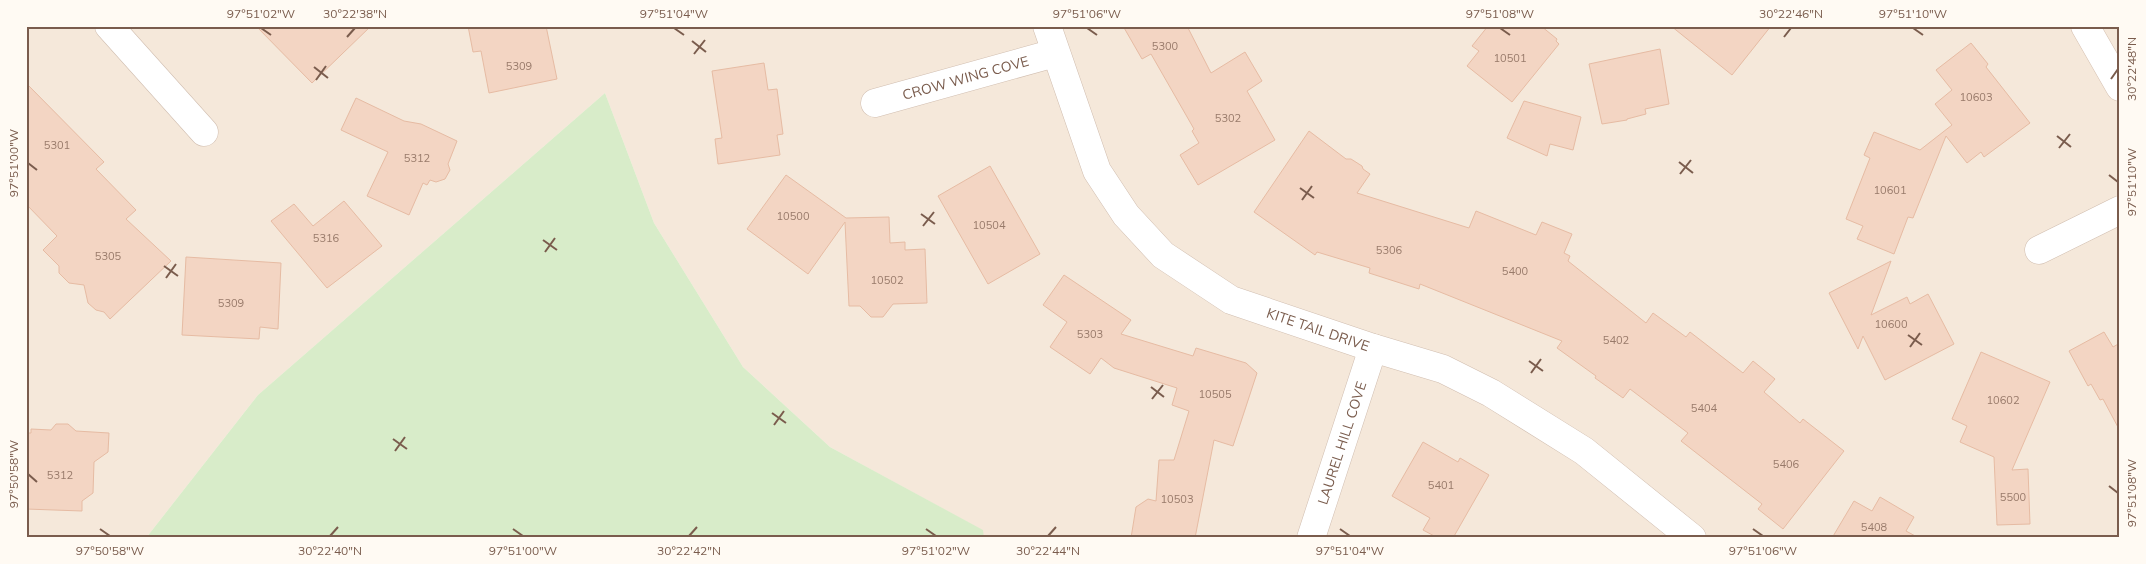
<svg xmlns="http://www.w3.org/2000/svg" width="2146" height="564" viewBox="0 0 2146 564" font-family="Mulish,sans-serif">
<rect width="100%" height="100%" fill="#fdf6ec"/>
<polygon fill="#f5e8da" points="26,26 2120,26 2120,538 984,538 982,530 830,447 743,367 654,223 605,93 258,395 146,538 26,538"/>
<polygon fill="#d8ecc9" points="605,93 654,223 743,367 830,447 983,530 984,538 146,538 258,395"/>
<g fill="#f3d5c3" stroke="#e6bba3">
<polygon points="256,26 371,26 312,83"/>
<polygon points="468,26 546,26 557,79 489,93 481,51 473,52"/>
<polygon points="1123,26 1187,26 1211,73 1245,52 1262,81 1247,91 1275,140 1198,185 1180,155 1199,143 1192,131 1194,129 1151,54 1142,59"/>
<polygon points="1488,26 1541,26 1557,39 1556,41 1559,44 1512,102 1467,66 1479,51 1472,46"/>
<polygon points="1671,26 1771,26 1732,75"/>
<polygon points="1971,43 1988,64 1986,67 2030,123 1984,157 1981,152 1967,163 1946,136 1913,218 1908,217 1894,254 1857,239 1863,226 1846,219 1870,158 1864,155 1874,132 1920,150 1952,125 1935,104 1952,90 1936,70"/>
<polygon points="1660,49 1669,104 1645,109 1646,114 1627,119 1627,120 1602,124 1589,64"/>
<polygon points="764,63 768,90 777,89 783,134 777,135 780,155 718,164 715,139 722,138 712,71"/>
<polygon points="26,83 104,162 96,169 136,210 126,219 171,261 110,319 104,312 96,310 88,303 84,285 69,283 59,273 59,266 43,250 57,236 26,204"/>
<polygon points="356,98 404,121 421,124 457,141 448,164 450,170 445,179 436,182 430,180 427,185 423,183 409,215 367,196 388,152 341,130"/>
<polygon points="1524,101 1581,117 1573,150 1550,144 1547,156 1507,138"/>
<polygon points="1309,131 1346,159 1351,159 1362,166 1363,169 1370,174 1357,193 1469,228 1476,211 1536,235 1542,222 1572,234 1564,253 1570,256 1568,261 1646,323 1653,313 1686,337 1690,332 1743,373 1753,361 1775,379 1764,392 1800,423 1803,419 1844,451 1783,529 1758,509 1762,504 1681,441 1688,433 1630,389 1623,398 1595,378 1596,376 1557,348 1562,341 1420,284 1419,289 1369,273 1370,268 1317,252 1315,255 1254,212"/>
<polygon points="990,166 1040,254 988,284 938,196"/>
<polygon points="786,175 846,218 889,217 890,243 905,242 905,250 925,249 927,303 893,304 883,317 871,317 860,306 849,306 845,222 808,274 747,229"/>
<polygon points="344,201 382,246 327,288 271,221 294,204 313,226"/>
<polygon points="186,257 281,263 278,329 260,327 259,339 182,335"/>
<polygon points="1891,261 1871,315 1907,297 1910,304 1928,294 1954,344 1885,380 1863,336 1858,349 1829,293"/>
<polygon points="1064,275 1131,320 1121,334 1193,356 1196,348 1246,363 1257,373 1233,446 1214,440 1195,538 1131,538 1136,507 1148,499 1156,501 1159,460 1174,460 1189,411 1172,405 1177,388 1114,368 1101,358 1090,374 1050,347 1067,322 1043,305"/>
<polygon points="2104,332 2113,347 2120,343 2120,431 2103,399 2100,400 2091,384 2088,386 2069,351"/>
<polygon points="1981,352 2050,382 2012,470 2028,469 2030,524 1997,525 1994,457 1960,442 1967,426 1952,419"/>
<polygon points="56,424 68,424 76,431 109,433 108,452 94,462 93,493 82,501 82,511 26,509 26,433 31,433 31,429 51,430"/>
<polygon points="1423,442 1458,462 1460,458 1489,475 1453,538 1438,538 1423,530 1430,518 1392,496"/>
<polygon points="1880,497 1914,517 1906,531 1919,538 1832,538 1854,501 1872,511"/>
</g>
<g fill="none" stroke-linecap="round" stroke-linejoin="round">
<defs>
<g id="street">
<polyline points="109,26 204,132"/>
<path id="s1" d="M1047,26L1097,171L1126,215L1163,255L1231,300L1373,348L1443,369L1491,393L1584,451L1692,538"/>
<path id="s2" d="M875,103L1055,53"/>
<polyline points="2039,250 2120,210"/>
<path id="s3" d="M1311,538L1373,348"/>
</g>
<polyline id="secondary" points="2085,26 2120,87"/>
</defs>
<use href="#street" stroke="#d1beb0" stroke-width="29"/>
<use href="#secondary" stroke="#d6c0b0" stroke-width="29"/>
<use href="#street" stroke="#fff" stroke-width="28"/>
<use href="#secondary" stroke="#fff" stroke-width="28"/>
</g>
<path fill="none" stroke="#7a5c4d" stroke-width="2" d="M261,28L271,35M674,28L684,35M1087,28L1097,35M1500,28L1510,35M1913,28L1923,35M347,37L355,28M1784,37L1791,28M692,41L706,52M694,54L705,40M314,67L328,78M2111,79L2118,69M316,80L326,66M2057,136L2071,147M2059,148L2070,134M1679,162L1693,173M28,163L37,170M1680,174L1691,160M2109,175L2118,182M1300,188L1314,198M1302,200L1312,186M921,214L935,224M923,226L934,212M543,240L557,250M545,252L555,238M164,266L178,276M166,278L176,264M1908,335L1922,345M1910,347L1920,333M1529,361L1543,371M1531,373L1541,359M1151,387L1164,397M1152,399L1163,385M772,413L786,423M774,425L784,411M393,439L407,449M395,451L405,437M28,474L37,482M2109,486L2118,493M100,529L110,536M513,529L523,536M926,529L936,536M1340,529L1350,536M1753,529L1763,536M330,536L338,527M689,536L697,527M1048,536L1056,527"/>
<g text-anchor="middle" dominant-baseline="central" stroke-width="4" stroke-linejoin="round" paint-order="stroke">
<g font-size="11" fill="#987a6a">
<text x="1165" y="46">5300</text>
<text x="1510" y="58">10501</text>
<text x="519" y="66">5309</text>
<text x="1976" y="97">10603</text>
<text x="1228" y="118">5302</text>
<text x="57" y="145">5301</text>
<text x="417" y="158">5312</text>
<text x="1890" y="190">10601</text>
<text x="793" y="216">10500</text>
<text x="989" y="225">10504</text>
<text x="326" y="238">5316</text>
<text x="1389" y="250">5306</text>
<text x="108" y="256">5305</text>
<text x="1515" y="271">5400</text>
<text x="887" y="280">10502</text>
<text x="231" y="303">5309</text>
<text x="1891" y="324">10600</text>
<text x="1090" y="334">5303</text>
<text x="1616" y="340">5402</text>
<text x="1215" y="394">10505</text>
<text x="2003" y="400">10602</text>
<text x="1704" y="408">5404</text>
<text x="1786" y="464">5406</text>
<text x="60" y="475">5312</text>
<text x="1441" y="485">5401</text>
<text x="2013" y="497">5500</text>
<text x="1177" y="499">10503</text>
<text x="1874" y="527">5408</text>
</g>
<g font-size="14" fill="#7a5c4d" stroke="#fffaf3">
<text stroke="none"><textPath href="#s2" startOffset="94">CROW WING COVE</textPath></text>
<text stroke="none"><textPath href="#s1" startOffset="434">KITE TAIL DRIVE</textPath></text>
<text stroke="none"><textPath href="#s3" startOffset="100">LAUREL HILL COVE</textPath></text>
</g>
</g>
<rect width="2146" height="564" fill="none" stroke="#fffaf3" stroke-width="55"/>
<rect x="28" y="28" width="2090" height="508" fill="none" stroke="#7a5c4d" stroke-width="2"/>
<g font-size="12" text-anchor="middle" fill="#7a5c4d">
<text x="261" y="18">97°51'02"W</text>
<text x="355" y="18">30°22'38"N</text>
<text x="674" y="18">97°51'04"W</text>
<text x="1087" y="18">97°51'06"W</text>
<text x="1500" y="18">97°51'08"W</text>
<text x="1791" y="18">30°22'46"N</text>
<text x="1913" y="18">97°51'10"W</text>
<text transform="translate(2132 69) rotate(-90)" y="4">30°22'48"N</text>
<text transform="translate(14 163) rotate(-90)" y="4">97°51'00"W</text>
<text transform="translate(2132 182) rotate(-90)" y="4">97°51'10"W</text>
<text transform="translate(14 474) rotate(-90)" y="4">97°50'58"W</text>
<text transform="translate(2132 493) rotate(-90)" y="4">97°51'08"W</text>
<text x="110" y="555">97°50'58"W</text>
<text x="330" y="555">30°22'40"N</text>
<text x="523" y="555">97°51'00"W</text>
<text x="689" y="555">30°22'42"N</text>
<text x="936" y="555">97°51'02"W</text>
<text x="1048" y="555">30°22'44"N</text>
<text x="1350" y="555">97°51'04"W</text>
<text x="1763" y="555">97°51'06"W</text>
</g>
</svg>
